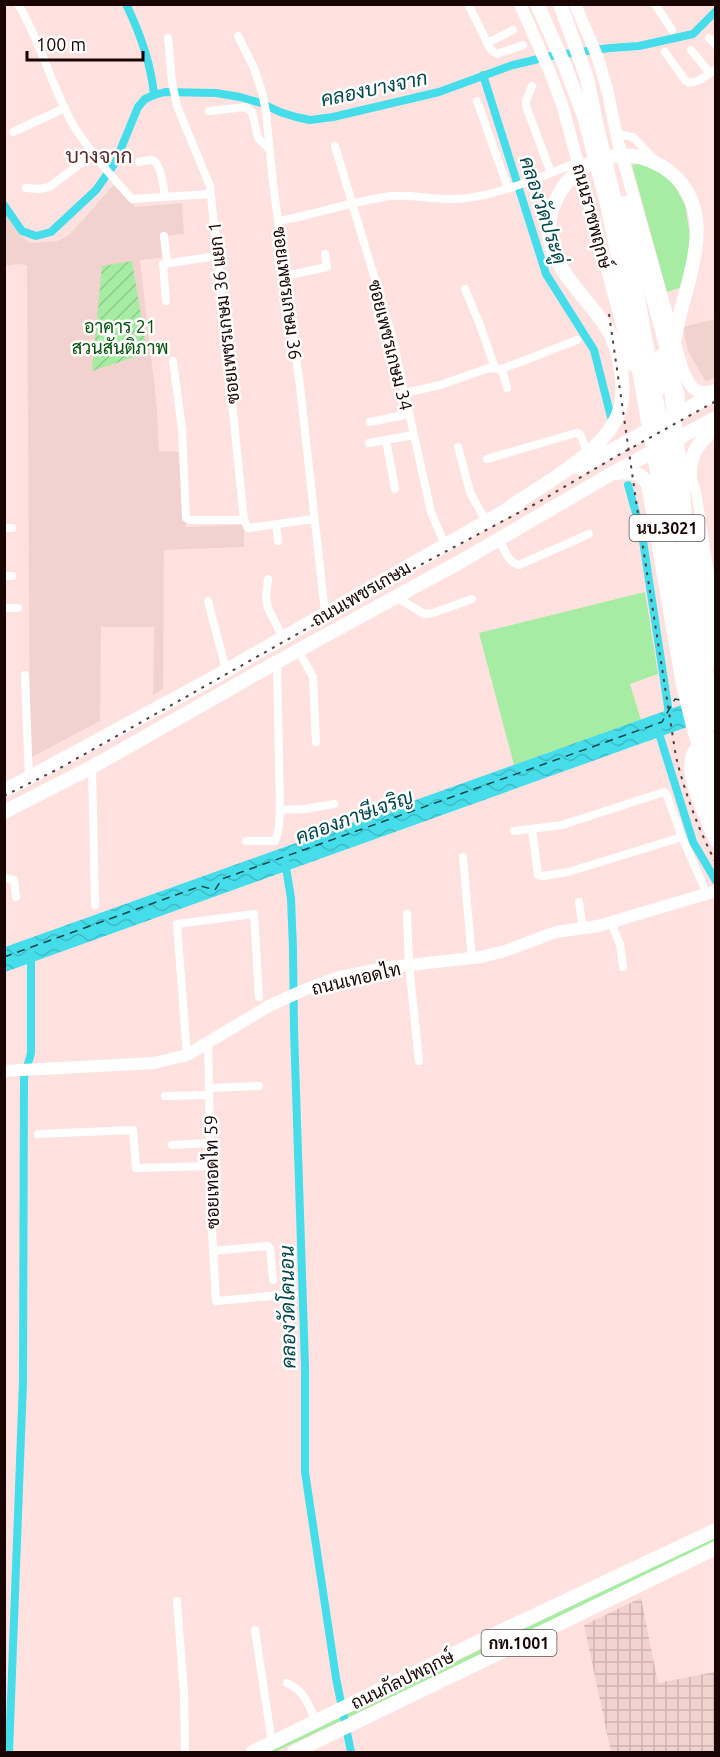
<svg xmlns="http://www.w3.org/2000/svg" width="720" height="1757" viewBox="0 0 720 1757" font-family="Ubuntu,Sarabun,sans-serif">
<defs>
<pattern id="industrial-grid" width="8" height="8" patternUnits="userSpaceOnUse" patternTransform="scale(1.5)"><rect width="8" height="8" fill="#f2d2cf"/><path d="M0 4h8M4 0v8" fill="none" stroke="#cfb3b0"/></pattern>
<pattern id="garden-furrows" width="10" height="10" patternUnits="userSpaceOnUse" patternTransform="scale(1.5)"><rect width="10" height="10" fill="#a6eda3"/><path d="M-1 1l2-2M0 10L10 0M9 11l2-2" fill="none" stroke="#8eca8b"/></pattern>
<pattern id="water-waves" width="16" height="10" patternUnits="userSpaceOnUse" patternTransform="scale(1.5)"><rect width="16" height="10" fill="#45ddea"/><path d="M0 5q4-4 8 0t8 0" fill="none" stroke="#3cbcc7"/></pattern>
</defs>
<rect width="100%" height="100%" fill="#ffe2e0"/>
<g fill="#f2d2cf">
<polygon points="114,185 135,207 182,203 184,234 165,236 167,257 140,260 157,408 159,451 184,452 186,527 244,525 244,547 164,550 163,689 153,695 154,627 101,627 100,721 30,758 27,265 16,264 5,266 4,212 19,234 30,243 57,241 69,235"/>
<polygon points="715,319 715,377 706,382 688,351 683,327"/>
</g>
<polygon fill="url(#industrial-grid)" points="641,1598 658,1683 715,1672 715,1752 611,1752 584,1625"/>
<g fill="#a6eda3">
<polygon points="660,159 685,205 692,246 682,287 667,292 632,165"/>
<polygon points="645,592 658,674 630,684 641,720 514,765 479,633"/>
<polygon points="715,1537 715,1543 275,1752 268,1752"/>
</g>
<polygon fill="url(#garden-furrows)" points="132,261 147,353 92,371 102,266"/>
<polygon fill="url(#water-waves)" points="715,693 715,717 5,972 5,947"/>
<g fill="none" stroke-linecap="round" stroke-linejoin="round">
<g stroke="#45ddea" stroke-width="8">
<path d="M126,4C140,33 151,63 154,95"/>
<polyline points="483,75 546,274 594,350 611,417"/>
<polyline points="4,205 22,231 36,236 51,232 96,190 115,163 138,107 145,99 154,95 165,92 216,93 240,97 261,103 280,112 296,117 310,120 333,117 439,92 513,65 551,56 610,48 639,46 693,34 716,11"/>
<polyline points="628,485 642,534 670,720"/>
<polyline points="657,727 693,842 716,881"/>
<polyline points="285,862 291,898 293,949 294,1030 305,1366 305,1472 336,1678 351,1752"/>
<polyline points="9,1752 23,1382 24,1078 31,1053 31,953"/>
</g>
<polyline stroke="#00464b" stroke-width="1.5" stroke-dasharray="8 6" stroke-linecap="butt" points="4,957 201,886 215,890 222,879 662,722 675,699 680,700"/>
<g stroke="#fff" stroke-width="8">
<path d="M18,4C41,42 51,85 72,123C89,151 110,175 132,199L210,194"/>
<polyline points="468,4 491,50 497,54 523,45"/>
<polyline points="655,4 672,30"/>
<polyline points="238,36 254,68 262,92 266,112 273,183 300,386 325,613"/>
<polyline points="168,38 172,82 177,106 210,186 244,520 248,528 314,519"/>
<polyline points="709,38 716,45"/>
<polyline points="487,43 513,30"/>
<polyline points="691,50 710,73"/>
<polyline points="665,52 685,80 689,83 700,80 716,69"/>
<polyline points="532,86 526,101 526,106 551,173"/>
<polyline points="477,101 508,188"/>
<polyline points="209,111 246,107 252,112 258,138 269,149"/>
<polyline points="13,132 65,108"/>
<polyline points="616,134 633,137 654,159"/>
<polyline points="335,146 392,336 431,512 445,545"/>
<path d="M139,162C143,161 151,159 154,161C161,165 164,189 165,197"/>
<polyline points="26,188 39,189 49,187 92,155"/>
<path d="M279,221C316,214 354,201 391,196C414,194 433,200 455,199C492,198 544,176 578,162"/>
<polyline points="164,236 167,263"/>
<polyline points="285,276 327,267 325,254"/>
<polyline points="465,289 480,325 495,368"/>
<polyline points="166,301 163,264 217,256"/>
<polyline points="173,361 182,429 186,518 190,520 244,520"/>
<polyline points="502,369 507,388"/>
<polyline points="404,393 440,385 489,368 502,369 577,340"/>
<polyline points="370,422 409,414"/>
<polyline points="386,440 395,489"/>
<polyline points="369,443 414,435"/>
<polyline points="458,447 470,492 486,522"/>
<polyline points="487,459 576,433 580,434 588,454"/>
<polyline points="276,524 278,541"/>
<polyline points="4,528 12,528"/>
<path d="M500,539C504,549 507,562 519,565L589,534"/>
<polyline points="4,576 12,576"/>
<polyline points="268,579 266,598 268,608 283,638"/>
<polyline points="396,597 424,614 433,613 472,599"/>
<polyline points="208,601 226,670"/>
<polyline points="4,608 18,608"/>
<polyline points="298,650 313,677 316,742"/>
<polyline points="25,675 29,778"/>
<polyline points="92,767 95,905"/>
<polyline points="280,810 304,809 334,804"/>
<polyline points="532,829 538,875 543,876 568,872 682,837"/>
<polyline points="514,831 562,825 664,792 666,793 682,837 707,894"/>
<path d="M246,841H275C280,833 279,820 280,810L277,662"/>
<polyline points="463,857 472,959"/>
<polyline points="4,878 14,880 16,897"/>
<polyline points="579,902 583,929"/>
<polyline points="407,914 409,965 419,1061"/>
<polyline points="613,922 614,930 620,944 623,967"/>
<polyline points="208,1042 212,1229 216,1301 294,1294"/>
<polyline points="187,1055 177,924 254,914 259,997"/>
<polyline points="209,1088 259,1086"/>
<polyline points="165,1096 209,1095"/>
<polyline points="38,1134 133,1130 136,1168 211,1166"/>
<polyline points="172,1145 210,1143"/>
<polyline points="213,1251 268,1246 270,1248 273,1280"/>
<polyline points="177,1601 184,1693 185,1752"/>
<polyline points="255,1630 272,1743"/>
<path d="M287,1683C306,1692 308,1704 316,1722"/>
</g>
<polyline stroke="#fff" stroke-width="10" points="691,476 696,491 716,619"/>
<g stroke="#fff" stroke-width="12">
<polyline points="520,4 549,70 562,104 633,366"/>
<path d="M575,4L598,58L608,93L618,142L682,368C689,386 694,397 716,390"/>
<polyline points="633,229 679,396 677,413"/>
<path d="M648,394C668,395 663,369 661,355"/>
<path d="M716,738C677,746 691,782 701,807C706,819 710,831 716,842"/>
<polyline points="702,757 698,767 698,772 708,801 716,817"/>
<polyline points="4,1071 154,1063 187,1055 269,1006 304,990 339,977 391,967 481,957 505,951 556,932 598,926 716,891"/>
</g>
<g stroke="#fff" stroke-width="14">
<polyline points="537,4 565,66 584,116 607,204 625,291 695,687 704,727 716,765"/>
<polyline points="560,4 587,78 597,127 637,292 677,515"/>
<polyline points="625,203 635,237"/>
<polyline points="580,468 716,393"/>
<path d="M616,473C628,471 641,472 648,484L683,685L694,730L716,795"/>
<path d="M690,484C689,453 695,448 716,426"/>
<path d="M510,507C544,484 605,452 619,412C624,399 623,385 621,371C619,357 615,341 607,328C577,283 524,248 562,189C575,170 593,159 615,156C633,153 648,158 663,167C717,202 693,264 680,314C675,334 671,357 671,377C671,414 679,450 683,487C685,509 685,532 684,555"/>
<polyline points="692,524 716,662"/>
<polyline points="683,549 716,724"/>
<polyline points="4,790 17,784 206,682 519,503"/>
<polyline points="4,812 92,767 277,662 458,563 611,474 716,418"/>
<polyline points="253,1752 476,1643 716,1530"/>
<polyline points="294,1752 716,1548"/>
</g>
<g stroke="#543d3d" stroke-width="2" stroke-dasharray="3 6" stroke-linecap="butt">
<path d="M609,314L640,528L676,757C685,793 698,829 716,863"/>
<polyline points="4,796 60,768 409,571 537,503 615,457 716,401"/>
</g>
</g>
<g text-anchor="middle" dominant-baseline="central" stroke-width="5" stroke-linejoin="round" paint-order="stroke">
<g fill="#fff" stroke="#5f5050" stroke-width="1.5">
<rect x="629.5" y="515" width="75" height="26" rx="4.5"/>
<rect x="481.5" y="1630" width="75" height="26" rx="4.5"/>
</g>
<g font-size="16" font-weight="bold" fill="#1a0505">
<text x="667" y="528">นบ.3021</text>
<text x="519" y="1643">กท.1001</text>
</g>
<g font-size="18" fill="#1a0505" stroke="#fff">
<text transform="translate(593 216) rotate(75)">ถนนราชพฤกษ์</text>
<text transform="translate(288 293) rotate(83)">ซอยเพชรเกษม 36</text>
<text transform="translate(223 313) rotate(-96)">ซอยเพชรเกษม 36 แยก 1</text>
<text transform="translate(391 345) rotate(76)">ซอยเพชรเกษม 34</text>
<text transform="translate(361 593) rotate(-30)">ถนนเพชรเกษม</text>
<text transform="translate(356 978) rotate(-13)">ถนนเทอดไท</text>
<text transform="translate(211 1172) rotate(-91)">ซอยเทอดไท 59</text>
<text transform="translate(402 1679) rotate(-26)">ถนนกัลปพฤกษ์</text>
</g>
<g font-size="18" fill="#02520a" stroke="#fff">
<text x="120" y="326">อาคาร 21<tspan x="120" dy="21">สวนสันติภาพ</tspan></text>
</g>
<g font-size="20" font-style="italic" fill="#00464b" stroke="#fff">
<text transform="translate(374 88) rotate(-12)">คลองบางจาก</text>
<text transform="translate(544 210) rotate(72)">คลองวัดประดู่</text>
<text transform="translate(354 816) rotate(-20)">คลองภาษีเจริญ</text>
<text transform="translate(287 1307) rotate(-91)">คลองวัดโคนอน</text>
</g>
<g font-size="21" fill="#5f2a28" stroke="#fff">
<text x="99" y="155">บางจาก</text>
</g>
</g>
<rect width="720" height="1757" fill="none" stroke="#1a0505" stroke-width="12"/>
<path d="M27 51v9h116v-9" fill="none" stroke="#1a0505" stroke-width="3"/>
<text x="36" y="51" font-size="18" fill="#1a0505" stroke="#ffffff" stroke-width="4.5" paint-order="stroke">100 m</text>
</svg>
